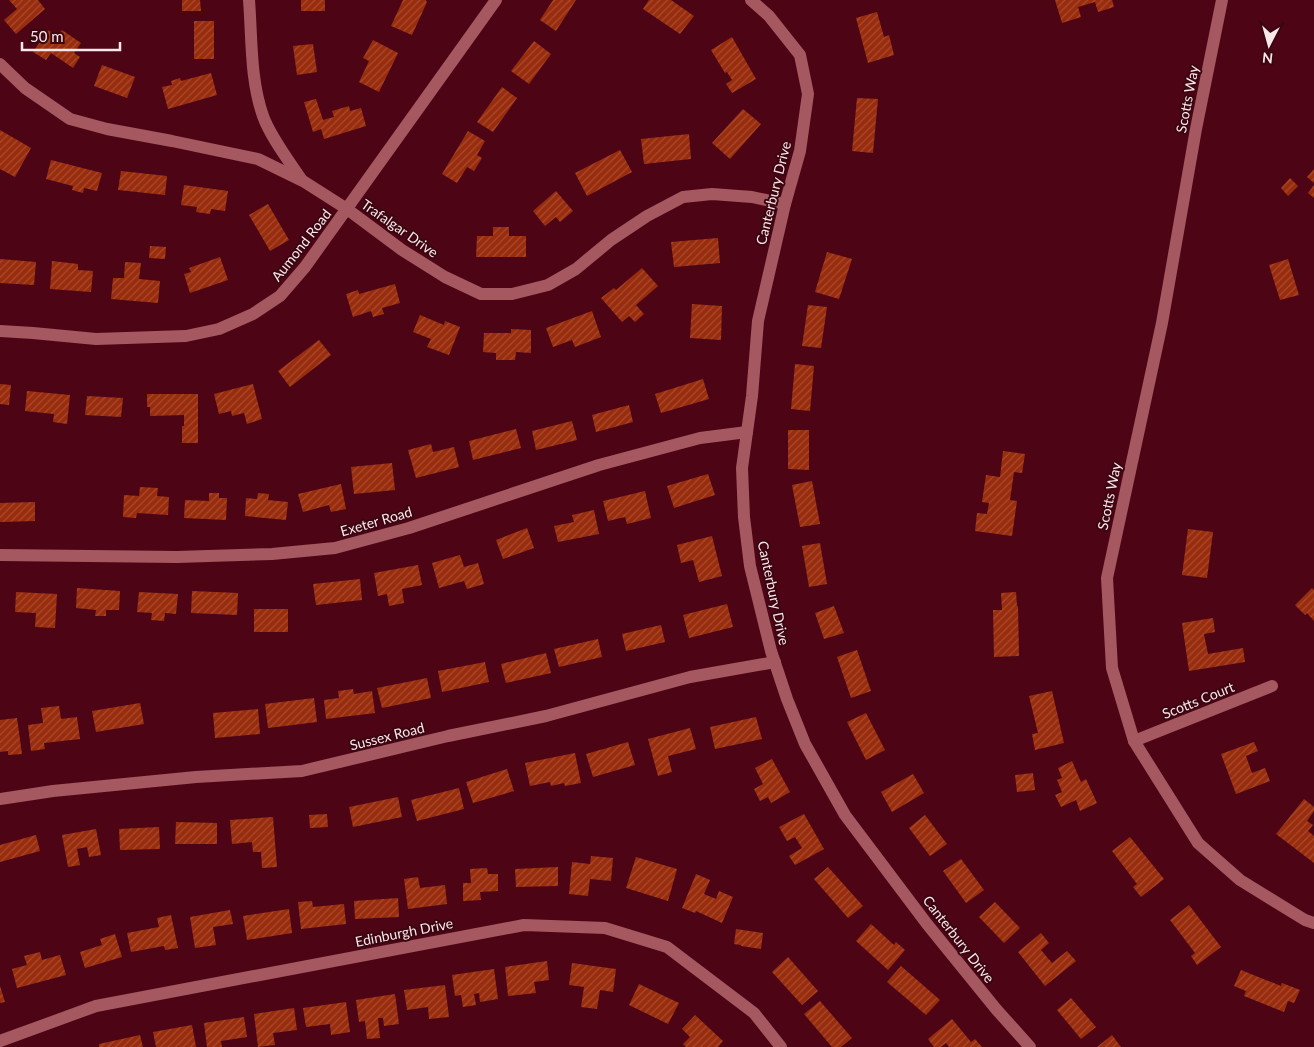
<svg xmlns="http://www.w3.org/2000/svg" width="1314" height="1047" viewBox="0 0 1314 1047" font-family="Lato,sans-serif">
<defs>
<pattern id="building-hatch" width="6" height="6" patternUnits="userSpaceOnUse" patternTransform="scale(1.25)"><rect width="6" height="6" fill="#982c0d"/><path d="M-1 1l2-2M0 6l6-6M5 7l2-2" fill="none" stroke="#a74b30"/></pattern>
</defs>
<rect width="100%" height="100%" fill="#4d0516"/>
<g fill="url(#building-hatch)">
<polygon points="9,0 38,0 45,9 16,34 4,20 17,9"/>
<polygon points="182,0 200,0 201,11 182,11"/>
<rect x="301" y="0" width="24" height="11"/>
<polygon points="403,0 426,0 426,1 427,2 412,35 391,26"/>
<polygon points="553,0 576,0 556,31 540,20"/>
<polygon points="649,0 671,0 694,16 680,34 643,9"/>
<polygon points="1055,0 1112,0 1114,7 1098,12 1095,2 1078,7 1081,17 1062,23"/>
<polygon points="877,12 884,37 889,35 894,55 868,63 856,18"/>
<rect x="194" y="21" width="20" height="38"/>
<polygon points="48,30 57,36 62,30 81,43 74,53 80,57 73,68 51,53 46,60 33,52"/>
<polygon points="732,37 756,79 732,93 726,84 732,80 727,72 725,73 711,50"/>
<polygon points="373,40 398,53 379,92 359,82 369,61 363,58"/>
<polygon points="534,41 551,54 529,84 511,71"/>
<polygon points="313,44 317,72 297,75 293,46"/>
<polygon points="102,65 135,77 127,98 94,86"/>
<polygon points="211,73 217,95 168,109 162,87 172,85 171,81 180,78 181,81"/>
<polygon points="502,87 517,98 493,132 477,122"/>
<polygon points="857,98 878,99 873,153 852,151"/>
<polygon points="316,99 323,120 334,117 332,111 349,106 350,111 361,108 366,126 324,139 321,129 313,132 304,102"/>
<polygon points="743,109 761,124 730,159 712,143"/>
<polygon points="0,130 31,148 15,177 0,169"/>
<polygon points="468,131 485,141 477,155 482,158 474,171 467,167 457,183 442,174"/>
<polygon points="689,134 691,159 644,164 641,139"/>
<polygon points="620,150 632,172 587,196 575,173"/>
<polygon points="51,160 102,173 97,191 84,188 83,193 72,190 73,186 46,179"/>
<polygon points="1314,169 1314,183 1307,177"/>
<polygon points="121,171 167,176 165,195 118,190"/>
<polygon points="1290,178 1298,186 1288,196 1281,188"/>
<polygon points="184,185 228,191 225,211 211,209 210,214 196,212 197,207 181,205"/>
<polygon points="1314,185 1314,198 1308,193"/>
<polygon points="556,191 573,211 560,222 556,217 545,226 533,211"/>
<polygon points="268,204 289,240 270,251 249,215"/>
<polygon points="493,227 509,227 509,236 526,236 526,257 476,257 477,236 493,236"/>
<polygon points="718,238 720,263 674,267 671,242"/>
<polygon points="150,246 166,247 165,259 149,258"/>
<polygon points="827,252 852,259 839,299 815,292"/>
<polygon points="220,257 228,280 190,293 184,274 191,272 189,268"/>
<polygon points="0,259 36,262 34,285 0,283"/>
<polygon points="1288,259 1299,295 1280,300 1269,265"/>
<polygon points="52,261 78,264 78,270 93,271 91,292 50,289"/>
<polygon points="125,262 141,263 139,279 160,281 158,303 111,299 113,278 124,278"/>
<polygon points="642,268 658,286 636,305 644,314 635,322 629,316 622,322 601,298 614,288 616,290"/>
<polygon points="395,284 400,303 382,308 384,314 373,317 371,311 353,317 346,294 358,290 359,294"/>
<polygon points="692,304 722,306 721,340 690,338"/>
<polygon points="808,305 827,307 821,348 802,346"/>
<polygon points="592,311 601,337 575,347 572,340 553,347 546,328"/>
<polygon points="420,315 444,325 445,321 460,327 449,355 427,347 431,339 413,332"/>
<polygon points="511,329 531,330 531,353 516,352 515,360 496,360 496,353 483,352 484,333 511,333"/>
<polygon points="319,340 331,355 290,387 278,371"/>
<polygon points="795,364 814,366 810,411 791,409"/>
<polygon points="703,379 709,399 661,413 655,394"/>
<polygon points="0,384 11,385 9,405 0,404"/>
<polygon points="253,384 262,419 247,424 244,413 232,416 231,411 219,414 214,394"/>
<polygon points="27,391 70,395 67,424 53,422 54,414 25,411"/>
<polygon points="147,394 198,394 198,443 182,443 182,426 184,426 184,415 150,416 150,407 147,407"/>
<polygon points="87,396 123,398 121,417 85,415"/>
<polygon points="629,405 633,422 596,432 592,415"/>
<polygon points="572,421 577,440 536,450 532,431"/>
<polygon points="516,429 521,448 473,460 469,441"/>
<polygon points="788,430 809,430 809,470 788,469"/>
<polygon points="431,444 433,452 454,447 459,467 416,478 408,450"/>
<polygon points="1003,451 1025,454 1022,473 1014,472 1010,500 1017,501 1012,536 975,531 977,513 987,514 989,503 982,502 986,475 1000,477"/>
<polygon points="392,463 395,490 354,494 351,467"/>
<polygon points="708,474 715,495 674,508 667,486"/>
<polygon points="812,481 820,524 800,527 792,485"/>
<polygon points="341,484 346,509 331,512 329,505 303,512 298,494"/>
<polygon points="140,487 158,488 157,496 169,497 168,515 137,513 136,518 123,517 124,495 139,496"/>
<polygon points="645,491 651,518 627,524 625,517 608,521 603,501"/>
<polygon points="209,493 219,493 219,498 227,498 226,520 184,518 185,500 209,501"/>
<polygon points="258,493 269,494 268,500 288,502 286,520 245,516 246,498 257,499"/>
<polygon points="35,502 35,521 0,522 0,503"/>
<polygon points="594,510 599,534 558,542 554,526 574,522 572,515"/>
<polygon points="527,528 534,548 503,559 496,540"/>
<polygon points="1188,529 1213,532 1207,578 1182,575"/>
<polygon points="712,536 722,576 699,582 693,560 681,563 677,545"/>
<polygon points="820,543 827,584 809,587 802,546"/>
<polygon points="460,555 464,567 478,563 484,584 467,589 464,581 439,588 432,563"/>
<polygon points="418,565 422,585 402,589 404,603 389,606 387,594 378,596 374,573"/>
<polygon points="360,579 362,600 316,605 313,584"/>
<polygon points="77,588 120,591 119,610 106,610 106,616 95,616 96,610 76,608"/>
<polygon points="1312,588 1314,590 1314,621 1307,613 1305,615 1295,605"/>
<polygon points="192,591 238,593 237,615 191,613"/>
<polygon points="16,592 57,594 55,628 35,627 36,613 15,612"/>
<polygon points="139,592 178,594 176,614 165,613 164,621 151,620 152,613 137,612"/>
<polygon points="1016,592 1017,606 1018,606 1019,656 994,657 993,610 1002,610 1001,593"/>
<polygon points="727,604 733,627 689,638 683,615"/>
<polygon points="834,606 844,633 824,639 815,613"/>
<rect x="254" y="609" width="34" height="23"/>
<polygon points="1213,618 1215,632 1204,634 1208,654 1243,648 1245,662 1189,671 1182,623"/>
<polygon points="661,625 665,642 626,651 622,634"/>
<polygon points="598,639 602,657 559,667 554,649"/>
<polygon points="857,650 871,691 851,698 837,657"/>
<polygon points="546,653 551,673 506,683 501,664"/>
<polygon points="485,662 489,682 442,692 438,671"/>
<polygon points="427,678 431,698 382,708 377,688"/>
<polygon points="353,689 354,694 372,691 375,713 326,719 324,700 339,698 338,691"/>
<polygon points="1052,691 1064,743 1035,750 1032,734 1038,733 1029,696"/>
<polygon points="314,698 317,722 268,728 265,704"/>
<polygon points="140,703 144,724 96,732 92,711"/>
<polygon points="59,706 61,719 77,717 80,739 44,743 45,749 31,751 28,725 43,723 41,708"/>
<polygon points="258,709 260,734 215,738 213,713"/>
<polygon points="866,713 885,750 866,760 847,722"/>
<polygon points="756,717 762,739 715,749 710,727"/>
<polygon points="17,718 22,754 8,755 8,751 0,752 0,720"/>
<polygon points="690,728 696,749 668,756 672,772 658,776 648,739"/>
<polygon points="628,742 635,765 593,777 586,754"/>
<polygon points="1254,742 1258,751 1246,756 1252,773 1265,768 1270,781 1236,794 1221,754"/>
<polygon points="575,753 581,783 565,786 564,783 551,786 550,782 530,786 525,763"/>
<polygon points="772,759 790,792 771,803 768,797 760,801 754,789 763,784 755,768"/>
<polygon points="1072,761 1081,782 1086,779 1097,803 1080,811 1076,800 1061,807 1055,795 1062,792 1057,780 1062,778 1058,768"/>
<polygon points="507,769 514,791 473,803 466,782"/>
<polygon points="1033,773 1035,790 1017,792 1015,775"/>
<polygon points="913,774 924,793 892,812 881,792"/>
<polygon points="459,788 464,809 417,821 411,800"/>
<polygon points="398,797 402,817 353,827 349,807"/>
<polygon points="1304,799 1314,807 1314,811 1307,821 1313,825 1308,831 1314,836 1314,863 1276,834"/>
<polygon points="327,814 328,827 310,828 309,815"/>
<polygon points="804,814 824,849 795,865 789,856 802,848 795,837 787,841 779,827"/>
<polygon points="925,815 947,844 930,856 909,828"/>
<polygon points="273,817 277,867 262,868 261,852 253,852 252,842 232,844 230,820"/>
<polygon points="176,822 217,823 217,844 175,844"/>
<polygon points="159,827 160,849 120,850 119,829"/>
<polygon points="96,829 101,855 89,857 87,847 77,849 80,865 68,867 62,835"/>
<polygon points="36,835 40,851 0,862 0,845"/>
<polygon points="1130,837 1164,879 1141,897 1133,887 1137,884 1112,851"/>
<polygon points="591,856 613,858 611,881 590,879 588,896 569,894 572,862 590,864"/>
<polygon points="636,857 677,869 668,901 626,888"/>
<polygon points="961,859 984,890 966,903 943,871"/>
<polygon points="558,867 558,886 516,887 515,869"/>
<polygon points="828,867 863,906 848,918 814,879"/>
<polygon points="487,868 488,874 498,874 498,891 480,892 481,900 463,901 463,883 471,883 470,869"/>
<polygon points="696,874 710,880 704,894 716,899 719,891 733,897 722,923 696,911 695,913 682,908"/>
<polygon points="418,877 420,888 445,885 447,904 408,909 404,879"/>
<polygon points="398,898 399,917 355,919 354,901"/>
<polygon points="312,901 313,907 344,904 346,924 301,929 298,902"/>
<polygon points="995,902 1020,928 1004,943 979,917"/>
<polygon points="1189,905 1221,947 1197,965 1191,956 1195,953 1170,920"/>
<polygon points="289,909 292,933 247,940 243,916"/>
<polygon points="230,910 233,924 213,927 216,945 195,948 190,917"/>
<polygon points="171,915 178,948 165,950 164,946 131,952 127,933 159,927 157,918"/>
<polygon points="871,924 894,945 896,942 905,950 888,970 856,941"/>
<polygon points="736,929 763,933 761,949 741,946 741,945 734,944"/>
<polygon points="1041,933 1049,943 1041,950 1052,963 1067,951 1076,961 1045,986 1018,952"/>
<polygon points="115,934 122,957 85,968 80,952 102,945 100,939"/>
<polygon points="40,952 42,960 60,955 66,975 17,988 12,969 27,965 24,956"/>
<polygon points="788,957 818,991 802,1005 772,972"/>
<polygon points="547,961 549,980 534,982 536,993 508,996 505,967"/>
<polygon points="572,963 616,969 613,992 600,990 597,1009 581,1007 584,987 569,985"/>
<polygon points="901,966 940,1000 926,1015 887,982"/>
<polygon points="494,969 498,999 480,1002 479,993 474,994 476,1005 463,1007 461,995 455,996 452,975"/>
<polygon points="1241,970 1281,986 1282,983 1300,990 1294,1003 1288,1001 1284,1012 1244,996 1246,991 1234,986"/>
<polygon points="639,984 679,1003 668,1024 629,1005"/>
<polygon points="445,985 449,1017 429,1019 428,1007 407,1010 404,990"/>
<polygon points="0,986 5,1002 0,1003"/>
<polygon points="395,994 399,1024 384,1026 383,1018 378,1018 380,1038 367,1039 365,1021 359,1022 356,1000"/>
<polygon points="1071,998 1096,1027 1081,1039 1057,1010"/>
<polygon points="820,1001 852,1038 841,1047 832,1047 804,1014"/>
<polygon points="346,1002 350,1032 331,1035 330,1024 306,1027 303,1008"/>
<polygon points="294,1008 297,1030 273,1033 275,1045 258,1047 254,1014"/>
<polygon points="695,1015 723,1041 718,1047 686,1047 683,1044 690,1037 682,1029"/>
<polygon points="244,1017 247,1037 221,1041 222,1047 207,1047 204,1023"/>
<polygon points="952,1019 971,1042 975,1039 982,1047 949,1047 946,1043 941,1047 934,1047 928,1039"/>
<polygon points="192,1025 196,1047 156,1047 153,1032"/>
<polygon points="140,1035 143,1047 99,1047 99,1044"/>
<polygon points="1112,1035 1121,1047 1097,1047"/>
</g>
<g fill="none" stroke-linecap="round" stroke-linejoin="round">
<g stroke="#a5585f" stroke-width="12">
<path d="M249,0C252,38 250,79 263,116C270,136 289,161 301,179"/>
<polyline points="751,0 769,16 800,55 808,94 800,151 785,204 758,321 752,396 742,468 744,517 750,566 771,651 787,699 805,744 845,815 927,924 996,1009 1030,1047"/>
<polyline points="1222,0 1196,129 1162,323 1107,578 1112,668 1134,741 1198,843 1240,880 1305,920 1314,923"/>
<polyline points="0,64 25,88 70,119 107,129 172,141 258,159 303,181 347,209 402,250 445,277 481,294 512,294 548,285 576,269 611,240 647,216 683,197 712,194 752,197 785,204"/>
<polyline points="0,331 33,333 96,339 186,336 219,329 253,314 280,296 305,267 496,0"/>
<polyline points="0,555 177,557 272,554 335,548 409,528 599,465 700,438 747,432"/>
<polyline points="1134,741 1272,686"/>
<polyline points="0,799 53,791 196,777 302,771 448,736 546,716 690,677 775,662"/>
<polyline points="0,1041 96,1006 524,925 605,928 667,947 754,1013 781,1047"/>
</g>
</g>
<g text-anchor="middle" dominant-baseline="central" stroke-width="4" stroke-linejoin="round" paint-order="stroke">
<g font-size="14" fill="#fbe8e8" stroke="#3b0611">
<text transform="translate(1187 99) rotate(-79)">Scotts Way</text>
<text transform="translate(773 193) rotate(-76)">Canterbury Drive</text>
<text transform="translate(400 228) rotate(35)">Trafalgar Drive</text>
<text transform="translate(301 245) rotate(-52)">Aumond Road</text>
<text transform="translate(1109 496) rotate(-78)">Scotts Way</text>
<text transform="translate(376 521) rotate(-16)">Exeter Road</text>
<text transform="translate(774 593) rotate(78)">Canterbury Drive</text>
<text transform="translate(1198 700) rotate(-22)">Scotts Court</text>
<text transform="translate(387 736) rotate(-14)">Sussex Road</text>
<text transform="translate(404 932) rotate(-11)">Edinburgh Drive</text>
<text transform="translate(959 939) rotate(52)">Canterbury Drive</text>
</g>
</g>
<g transform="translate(1269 45) rotate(186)" stroke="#3b0611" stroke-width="4" paint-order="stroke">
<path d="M0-4L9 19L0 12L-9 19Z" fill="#fbe8e8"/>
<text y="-8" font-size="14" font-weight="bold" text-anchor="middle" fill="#fbe8e8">N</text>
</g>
<path d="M22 42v8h98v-8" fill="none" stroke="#fbe8e8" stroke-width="2.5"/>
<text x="30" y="42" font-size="15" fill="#fbe8e8" stroke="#3b0611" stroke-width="4" paint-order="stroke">50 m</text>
</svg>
